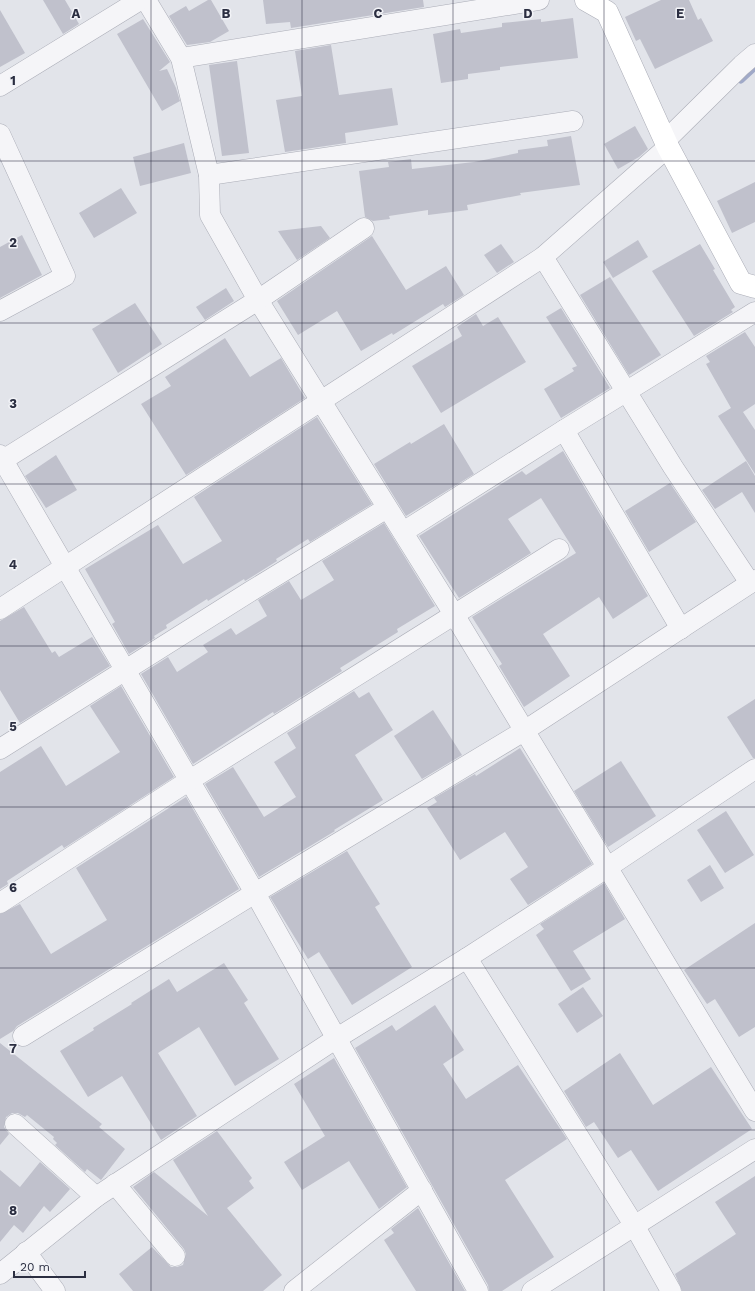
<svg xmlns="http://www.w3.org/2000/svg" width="755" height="1291" viewBox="0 0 755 1291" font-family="'Work Sans',sans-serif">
<rect width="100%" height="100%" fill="#e2e4ea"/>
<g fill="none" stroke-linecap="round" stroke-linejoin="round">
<polyline stroke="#a0a9c8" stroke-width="7" points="741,80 755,67"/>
</g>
<g fill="#c0c1cc">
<polygon points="43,0 65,0 79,24 63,34"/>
<polygon points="208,0 211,0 229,31 210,42 187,45 169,16 186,6 189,11"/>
<polygon points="263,0 423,0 424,7 291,28 290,22 266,24"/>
<polygon points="661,0 689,0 698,20 701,18 713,41 655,69 640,39 636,41 625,17"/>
<polygon points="0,10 25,53 0,67"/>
<polygon points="573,18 578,58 500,67 500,70 468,74 468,79 441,83 433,34 460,29 461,33 502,27 502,23 541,19 541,22"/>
<polygon points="143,19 170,62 159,71 167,69 176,88 180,101 162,111 117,34"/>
<polygon points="331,45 339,95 392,88 398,125 345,133 346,143 285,152 276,100 302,96 295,51"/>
<polygon points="237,61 249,153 222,156 209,65"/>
<polygon points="635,126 648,149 639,157 618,169 604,144"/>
<polygon points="571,136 580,185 520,193 521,195 467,205 468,210 428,215 428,210 389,216 390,219 373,221 365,217 359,171 389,167 388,162 411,159 412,169 474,162 518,153 518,150 548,146 547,140"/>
<polygon points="184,143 191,173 140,186 133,157"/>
<polygon points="755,182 755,222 732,233 717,201"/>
<polygon points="121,188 137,213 94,238 79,213"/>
<polygon points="321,226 330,238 297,260 278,231"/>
<polygon points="22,235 42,275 0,298 0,247"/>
<polygon points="372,236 406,290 446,266 464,295 445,307 443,304 393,335 392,333 361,351 337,311 298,335 277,301"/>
<polygon points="638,240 648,257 613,278 603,262"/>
<polygon points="501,244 514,262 497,273 484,255"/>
<polygon points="700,244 715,269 713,270 735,307 731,310 733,312 694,336 652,271"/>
<polygon points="610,277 661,355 629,375 580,295"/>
<polygon points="226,288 234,301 205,320 196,307"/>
<polygon points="135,303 162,344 118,373 92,329"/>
<polygon points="561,308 610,388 561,418 544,389 574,371 572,368 577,366 546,317"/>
<polygon points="476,314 483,326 498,317 526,362 441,413 412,366 462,336 457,327"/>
<polygon points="745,332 755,347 755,404 743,412 755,430 755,474 718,416 731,408 706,364 710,362 706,356"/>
<polygon points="225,338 250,377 281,358 305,398 186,475 141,404 171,386 165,377"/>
<polygon points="317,417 372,504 310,542 308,539 276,559 277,561 245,581 244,579 208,601 207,599 166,625 167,628 154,636 155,638 129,654 112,624 115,622 85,569 158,525 183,564 222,541 194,497"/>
<polygon points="444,424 474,474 406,516 374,464 410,442 411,444"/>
<polygon points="563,451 648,596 613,619 599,597 543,634 570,676 524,707 499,666 502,664 472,617 576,553 541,498 508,519 531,553 459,598 419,536 522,471 526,475"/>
<polygon points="56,455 77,490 46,508 25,476"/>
<polygon points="746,461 755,476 755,513 742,492 715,509 702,490"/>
<polygon points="670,483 696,522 649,552 625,511"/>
<polygon points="384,523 435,606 397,629 398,632 340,668 342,671 274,714 273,712 193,764 141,674 168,657 177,672 208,652 203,645 231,628 236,635 267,616 258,600 289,581 301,600 334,580 322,561"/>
<polygon points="24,607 52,653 55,651 59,657 92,637 110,666 20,723 0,690 0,621"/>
<polygon points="121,686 174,777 64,848 62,845 7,881 8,884 0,889 0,772 41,746 66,786 120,752 90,706"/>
<polygon points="354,691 359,698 369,692 393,730 355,755 383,800 334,830 335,831 259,877 205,784 233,767 264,817 296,797 274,762 296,748 287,733"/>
<polygon points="755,699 755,758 753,758 727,717"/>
<polygon points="433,710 462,755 422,779 394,736"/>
<polygon points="520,748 592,864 528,905 510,879 528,867 505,832 460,860 427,808 437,802 434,798 475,774 476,776"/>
<polygon points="621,761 656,816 608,847 574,791"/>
<polygon points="186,797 239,889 17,1026 13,1031 0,1039 0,914 20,904 51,954 107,920 76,868"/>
<polygon points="726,811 754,855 725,873 697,830"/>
<polygon points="347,851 380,904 375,907 412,967 352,1005 319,952 308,959 270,897"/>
<polygon points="710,865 724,888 701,902 687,880"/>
<polygon points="604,883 625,919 573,951 591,979 571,991 536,935 544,929 540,924"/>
<polygon points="755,923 755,1027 739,1037 715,999 707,1004 684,970"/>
<polygon points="224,963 248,1000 244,1003 279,1059 235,1086 199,1027 158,1053 197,1116 161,1140 122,1076 88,1097 60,1051 94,1030 93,1028 132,1004 131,1003 169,979 177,992"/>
<polygon points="583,987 603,1016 577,1033 558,1004"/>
<polygon points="435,1005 464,1050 443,1064 466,1099 518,1065 567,1139 505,1180 554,1257 502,1291 489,1291 488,1285 355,1048 392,1025 396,1031"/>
<polygon points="0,1043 102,1124 99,1127 125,1149 101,1180 87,1169 85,1172 55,1145 57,1143 53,1139 54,1137 27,1115 25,1117 18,1113 12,1113 6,1117 4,1127 9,1134 0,1145"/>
<polygon points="620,1053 653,1105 711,1067 752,1129 658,1191 631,1150 618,1158 594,1122 586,1127 564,1091"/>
<polygon points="334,1058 407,1187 379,1209 349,1161 302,1190 284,1162 325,1136 294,1084"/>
<polygon points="217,1131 252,1178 249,1181 254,1188 227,1208 282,1275 263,1291 133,1291 119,1274 152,1247 171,1267 177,1267 183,1265 186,1254 184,1249 133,1187 154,1172 208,1216 173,1160"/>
<polygon points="40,1162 70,1189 50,1212 44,1206 23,1233 14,1225 0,1242 0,1170 20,1187"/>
<polygon points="755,1176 755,1291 682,1291 675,1274 736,1234 715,1202"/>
<polygon points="418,1208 465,1291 416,1291 384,1240 394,1233 391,1229"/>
</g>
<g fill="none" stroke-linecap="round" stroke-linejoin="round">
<defs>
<g id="street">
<polyline points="146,0 181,58 209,175 210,215 258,300 455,616 755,1111"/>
<polyline points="181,58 539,0"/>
<polyline points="0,86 140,0"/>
<polyline points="0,134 65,276 0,311"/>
<polyline points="666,140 742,65 755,54"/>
<polyline points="209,175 573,121"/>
<polyline points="543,257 673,467 750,583"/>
<polyline points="564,430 681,629"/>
<polyline points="0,455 255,893 478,1291"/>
<polyline points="3,460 258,300 364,228"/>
<polyline points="403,532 564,430 755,312"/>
<polyline points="0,609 543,257 668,147"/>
<polyline points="0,749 251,591 387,508"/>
<polyline points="0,903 190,780 559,549"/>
<polyline points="467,958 634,1225 671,1291"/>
<polyline points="23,1036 255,893 524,731 755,580"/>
<polyline points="15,1124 96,1197"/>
<polyline points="115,1184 175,1256"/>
<polyline points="26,1252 55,1291"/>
<polyline points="0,1274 96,1197 337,1038 467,958 608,867 755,769"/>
<polyline points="294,1291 422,1190"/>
<polyline points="532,1291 755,1149"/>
</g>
<polyline id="secondary" points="586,0 607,12 668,147 741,283 755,287"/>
</defs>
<use href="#street" stroke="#abadb7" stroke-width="21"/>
<use href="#secondary" stroke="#abadb7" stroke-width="23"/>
<use href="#street" stroke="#f5f5f8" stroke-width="20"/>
<use href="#secondary" stroke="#fff" stroke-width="22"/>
</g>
<path fill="none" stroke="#2b2e41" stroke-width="1" stroke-opacity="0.55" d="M151,0V1291M302,0V1291M453,0V1291M604,0V1291M0,161H755M0,323H755M0,484H755M0,646H755M0,807H755M0,968H755M0,1130H755"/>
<g font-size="13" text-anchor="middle" font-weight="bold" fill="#2b2e41" stroke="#f2f3f7" stroke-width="3" stroke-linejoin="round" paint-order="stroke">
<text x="76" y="18">A</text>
<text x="226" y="18">B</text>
<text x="378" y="18">C</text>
<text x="528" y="18">D</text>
<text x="680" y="18">E</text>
<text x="13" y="85">1</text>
<text x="13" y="247">2</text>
<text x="13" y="408">3</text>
<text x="13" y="569">4</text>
<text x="13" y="731">5</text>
<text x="13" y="892">6</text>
<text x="13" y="1053">7</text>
<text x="13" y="1215">8</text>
</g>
<path d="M14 1271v6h71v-6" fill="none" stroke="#2b2e41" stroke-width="2"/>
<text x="20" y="1271" font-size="12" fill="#2b2e41" stroke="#f2f3f7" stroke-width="3" paint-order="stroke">20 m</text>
</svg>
